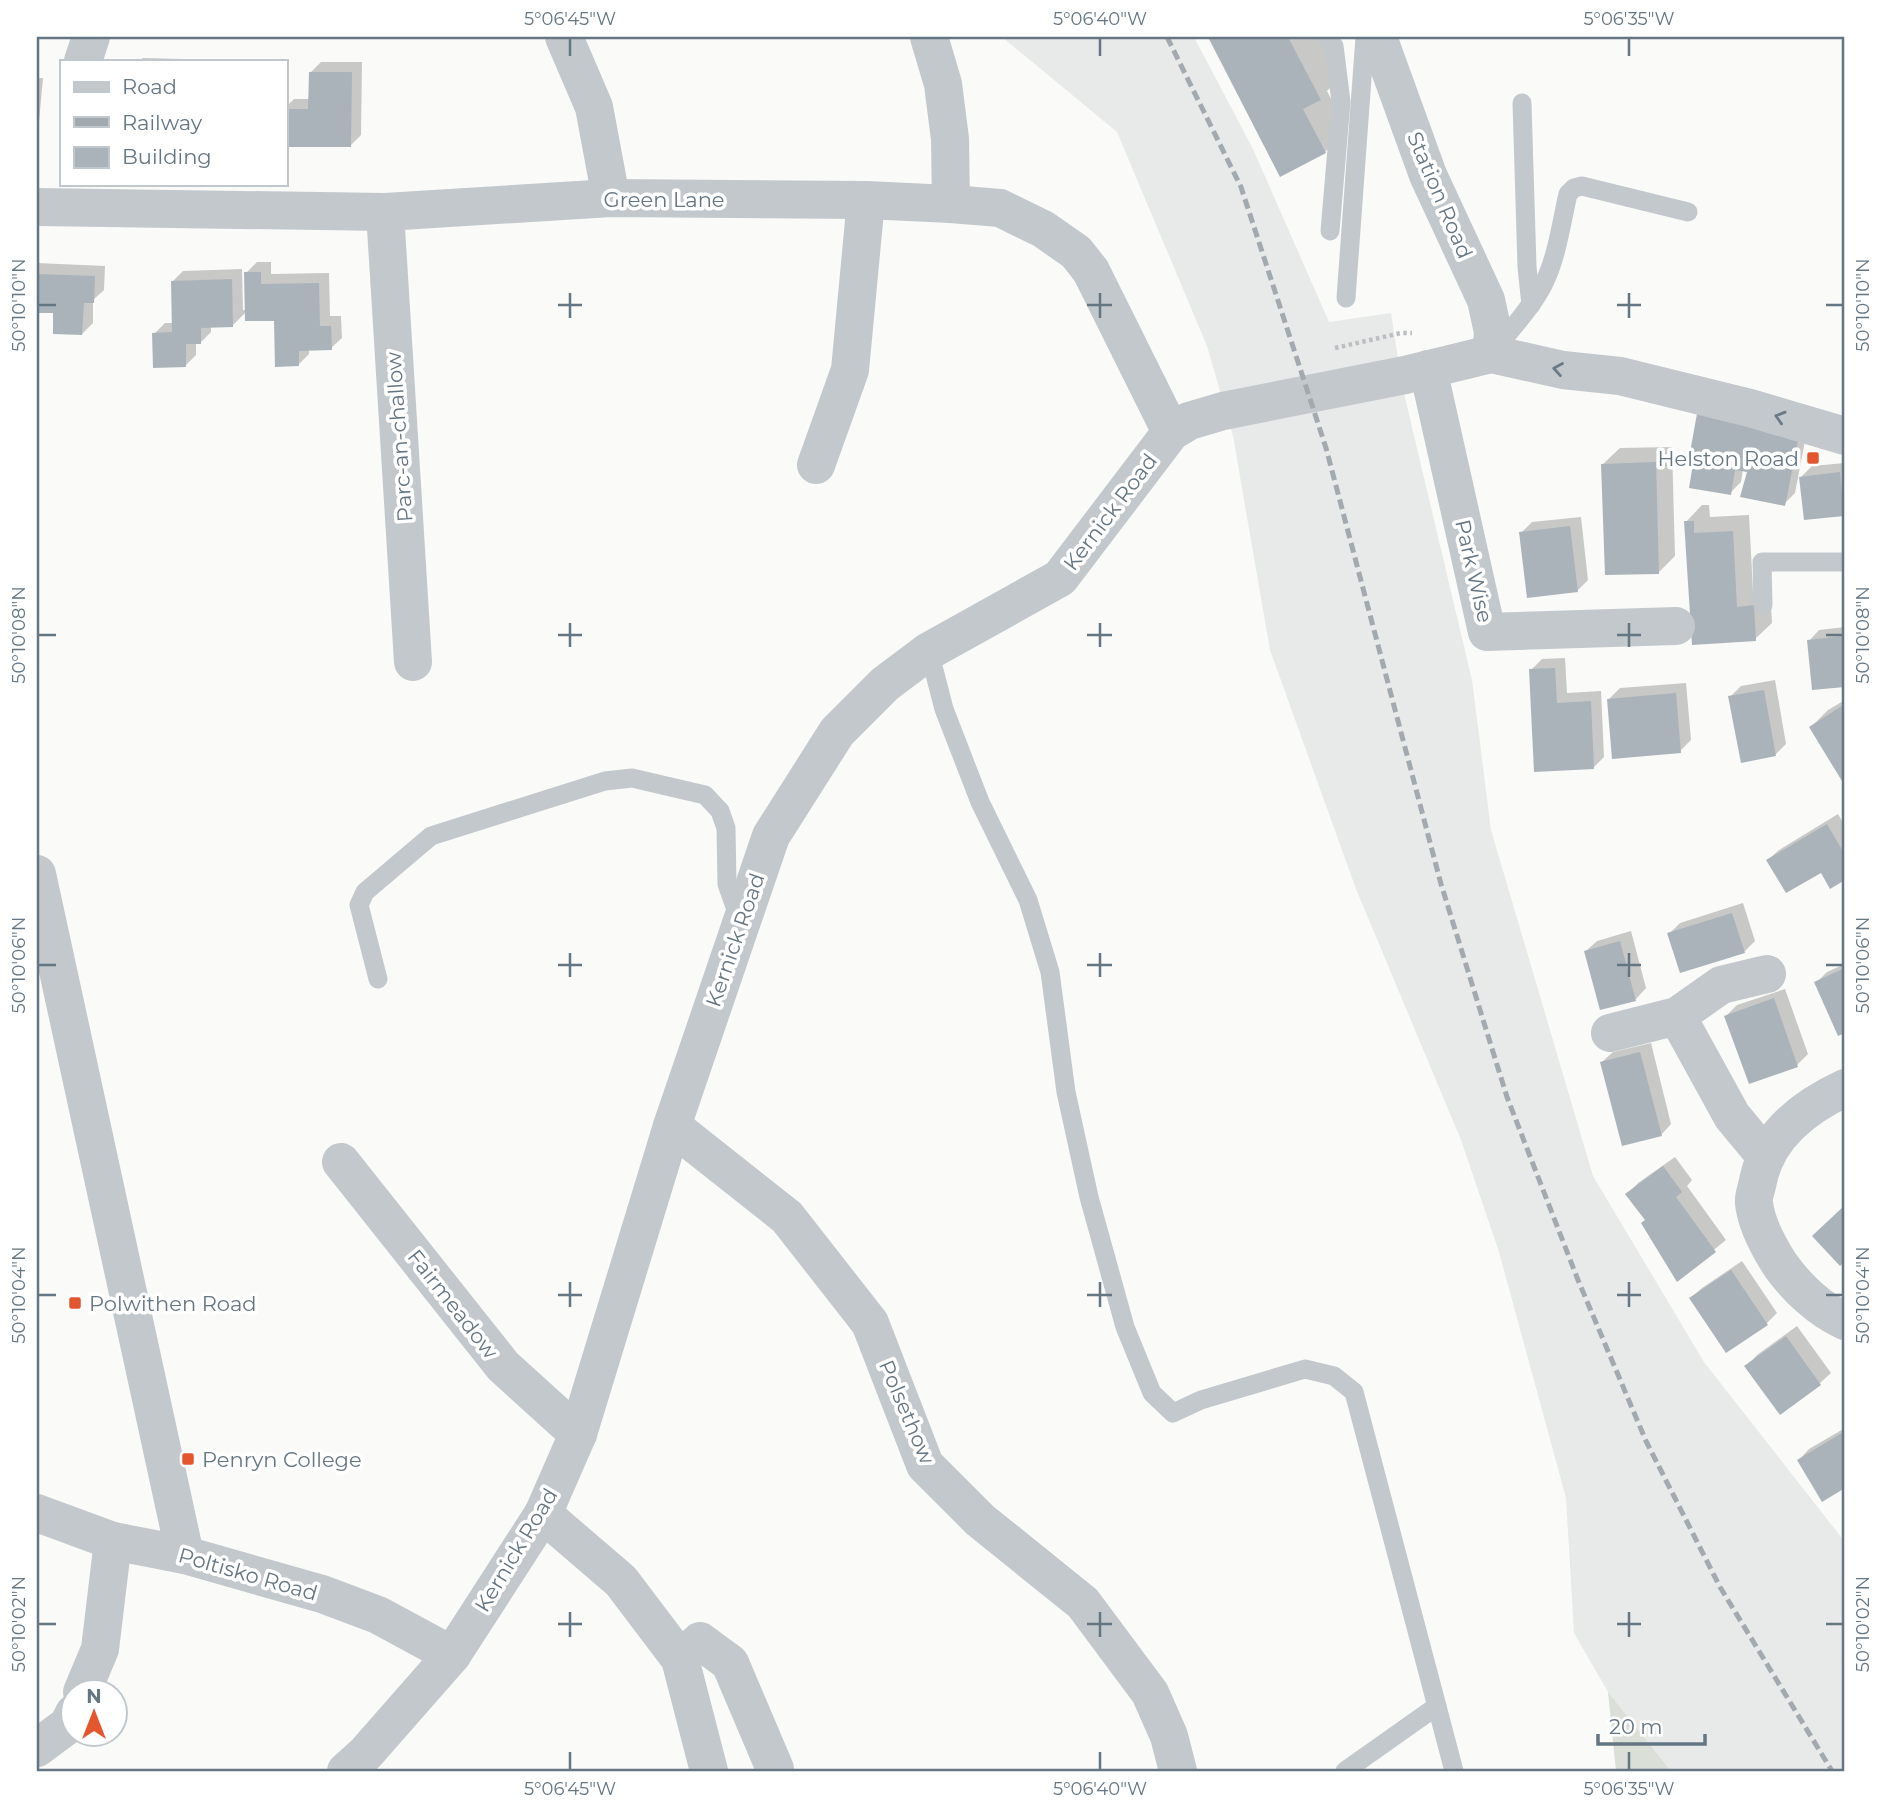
<svg xmlns="http://www.w3.org/2000/svg" width="1882" height="1808" viewBox="0 0 1882 1808" font-family="Montserrat,sans-serif">
<rect width="100%" height="100%" fill="#fafaf8"/>
<polygon fill="#e8e9e9" points="1002,37 1194,37 1253,149 1329,322 1391,313 1402,385 1472,680 1491,830 1593,1176 1704,1362 1845,1542 1845,1769 1842,1771 1671,1771 1608,1692 1574,1633 1566,1498 1499,1252 1461,1140 1356,889 1270,650 1233,436 1207,346 1117,132"/>
<polygon fill="#dadfd7" points="1608,1692 1671,1771 1616,1771"/>
<g fill="#0003">
<polygon points="1210,37 1321,37 1341,77 1327,91 1347,130 1325,152 1281,175"/>
<polygon points="143,58 183,59 183,61 139,61"/>
<polygon points="321,62 362,62 361,135 351,145 285,145 285,108 294,99 310,99 310,73"/>
<polygon points="37,78 43,78 37,144"/>
<polygon points="257,262 271,262 271,274 329,273 330,316 341,316 342,338 331,348 309,349 309,354 299,364 276,319 247,311 233,325 211,326 211,332 200,343 196,343 196,355 185,366 154,334 165,323 174,323 173,281 183,271 242,269 243,310 247,310 246,273"/>
<polygon points="37,263 105,266 104,290 93,300 93,323 82,334 55,312 37,311"/>
<polygon points="1699,409 1810,415 1795,493 1784,504 1749,471 1743,469 1741,482 1730,493"/>
<polygon points="1672,447 1675,556 1659,572 1603,464 1620,448"/>
<polygon points="1845,463 1845,512 1843,514 1801,477 1812,466"/>
<polygon points="1702,505 1709,505 1710,517 1749,515 1753,591 1770,590 1772,623 1755,639 1686,522"/>
<polygon points="1581,517 1588,580 1577,591 1521,533 1532,522"/>
<polygon points="1845,627 1845,685 1813,688 1809,641 1819,630"/>
<polygon points="1565,658 1567,693 1601,691 1604,757 1593,768 1531,670 1542,659"/>
<polygon points="1775,680 1786,744 1775,755 1730,697 1741,686"/>
<polygon points="1686,683 1691,740 1680,751 1609,699 1620,688"/>
<polygon points="1845,700 1845,782 1811,727 1828,710"/>
<polygon points="1838,814 1845,826 1845,878 1831,886 1822,870 1768,860 1779,850"/>
<polygon points="1743,903 1755,941 1744,952 1669,934 1680,923"/>
<polygon points="1631,931 1646,988 1636,999 1601,1008 1586,951 1597,941"/>
<polygon points="1845,964 1845,1031 1839,1034 1816,983 1827,972"/>
<polygon points="1785,989 1808,1054 1797,1065 1726,1016 1737,1005"/>
<polygon points="1651,1043 1671,1124 1661,1135 1602,1062 1613,1052"/>
<polygon points="1675,1157 1692,1180 1687,1186 1726,1240 1678,1279 1646,1219 1628,1194 1638,1183"/>
<polygon points="1742,1261 1777,1313 1766,1324 1691,1298 1702,1288"/>
<polygon points="1797,1326 1831,1373 1820,1383 1780,1413 1747,1366 1757,1355"/>
<polygon points="1845,1428 1845,1486 1822,1499 1799,1460 1809,1449"/>
</g>
<g fill="#aab3b9">
<polygon points="1208,37 1288,37 1321,100 1303,109 1326,153 1280,177"/>
<polygon points="309,72 352,72 351,147 285,147 285,109 308,109"/>
<polygon points="244,272 261,272 261,284 319,283 320,326 331,326 332,350 299,351 299,366 275,367 274,321 245,321"/>
<polygon points="37,274 95,276 94,303 84,303 82,335 53,334 53,313 37,313"/>
<polygon points="232,279 233,327 201,328 201,344 186,344 186,367 153,368 152,333 172,332 171,281"/>
<polygon points="1698,408 1801,426 1785,506 1740,497 1747,472 1735,470 1731,495 1689,488 1694,458 1689,458"/>
<polygon points="1656,462 1659,574 1605,575 1601,464"/>
<polygon points="1840,472 1844,516 1804,520 1799,477"/>
<polygon points="1684,521 1694,521 1694,533 1733,531 1737,607 1754,605 1756,641 1692,645"/>
<polygon points="1570,526 1578,592 1527,598 1519,532"/>
<polygon points="1845,636 1845,687 1812,690 1807,640"/>
<polygon points="1555,668 1557,703 1591,701 1594,769 1534,772 1529,669"/>
<polygon points="1764,690 1776,756 1741,763 1728,696"/>
<polygon points="1676,693 1681,753 1612,759 1607,699"/>
<polygon points="1845,704 1845,786 1809,727"/>
<polygon points="1827,824 1845,855 1845,880 1830,889 1821,873 1786,893 1766,860"/>
<polygon points="1732,913 1745,953 1680,973 1667,933"/>
<polygon points="1620,941 1636,1001 1600,1010 1584,951"/>
<polygon points="1845,968 1845,1033 1838,1036 1814,982"/>
<polygon points="1774,998 1798,1067 1749,1084 1724,1016"/>
<polygon points="1640,1052 1662,1136 1622,1146 1600,1062"/>
<polygon points="1663,1166 1682,1192 1676,1197 1716,1252 1677,1282 1641,1223 1645,1220 1625,1194"/>
<polygon points="1845,1205 1845,1262 1840,1266 1812,1236"/>
<polygon points="1731,1270 1768,1325 1726,1353 1689,1298"/>
<polygon points="1786,1336 1821,1385 1780,1415 1744,1366"/>
<polygon points="1845,1431 1845,1488 1822,1502 1797,1460"/>
</g>
<g fill="none" stroke-linecap="round" stroke-linejoin="round">
<polyline stroke="#bbbfc2" stroke-width="4.5" stroke-dasharray="3.5 3.5" stroke-linecap="butt" points="1335,348 1401,333 1412,333"/>
<g stroke="#c3c8cc" stroke-width="19">
<polyline points="1326,37 1334,46 1341,102 1330,231"/>
<polyline points="1522,103 1527,267 1531,305"/>
<polyline points="1346,298 1365,37"/>
<path d="M1496,348C1512,328 1531,308 1543,285C1557,258 1561,224 1568,194L1574,188L1582,186L1688,212"/>
<polyline points="1763,605 1762,562 1845,562"/>
<polyline points="929,651 944,709 980,802 1028,900 1050,972 1066,1092 1089,1197 1125,1327 1152,1393 1173,1413 1201,1400 1305,1369 1334,1376 1354,1392 1454,1771"/>
<polyline points="378,979 359,905 365,892 431,836 605,781 632,778 705,795 720,811 726,828 727,884 739,918"/>
<polyline points="1345,1771 1437,1706"/>
</g>
<g stroke="#c3c8cc" stroke-width="38">
<polyline points="564,37 594,107 611,198"/>
<polyline points="929,37 943,84 950,139 951,204"/>
<polyline points="83,61 91,37"/>
<polyline points="37,207 385,212 611,198 866,200 951,204 1000,208 1043,229 1076,252 1091,271 1171,432"/>
<polyline points="385,212 413,662"/>
<polyline points="1428,369 1487,632 1676,626"/>
<polyline points="816,465 850,370 866,200"/>
<polyline points="37,874 185,1555"/>
<polyline points="1677,1016 1732,1116 1766,1157"/>
<polyline points="1610,1033 1677,1016 1721,985 1767,974"/>
<path d="M1845,1088C1804,1107 1767,1135 1758,1181C1757,1188 1753,1196 1754,1203C1756,1223 1770,1249 1781,1266C1797,1288 1820,1310 1845,1321"/>
<polyline points="672,1126 787,1217 870,1323 925,1465 980,1520 1083,1603 1150,1693 1169,1736 1178,1771"/>
<polyline points="341,1162 503,1366 578,1434"/>
<polyline points="37,1513 113,1541 185,1555 322,1594 378,1615 452,1655"/>
<polyline points="543,1514 621,1581 680,1659 709,1771"/>
<polyline points="680,1659 700,1641 730,1663 775,1769"/>
<polyline points="82,1692 100,1649 113,1541"/>
<polyline points="37,1748 68,1725 74,1713"/>
</g>
<g stroke="#c3c8cc" stroke-width="38">
<polyline points="1378,37 1428,175 1486,300 1493,332 1491,354"/>
<polyline points="346,1771 366,1753 452,1655 543,1514 578,1434 672,1126 771,836 837,732 885,684 929,651 1060,578 1171,432 1189,421 1223,411 1405,375 1491,354 1563,370 1620,376 1750,408 1845,436"/>
</g>
<polyline stroke="#a2aab0" stroke-width="5" stroke-dasharray="10 5" stroke-linecap="butt" points="1167,37 1241,187 1326,448 1441,884 1507,1097 1578,1280 1646,1441 1720,1587 1832,1771"/>
</g>
<defs><path id="oneway-chevron" d="M-2-3.5L2.5 0L-2 3.5" fill="none" stroke-width="1.6" stroke-linecap="round" stroke-linejoin="round" transform="scale(1.75)"/></defs>
<g stroke="#6a7a87">
<use href="#oneway-chevron" transform="translate(1558 369) rotate(-170)"/>
<use href="#oneway-chevron" transform="translate(1780 417) rotate(-163)"/>
</g>
<path fill="none" stroke="#657683" stroke-width="2.5" d="M570,38V56M1100,38V56M1629,38V56M570,293V318M1100,293V318M1629,293V318M38,305H56M558,305H582M1087,305H1112M1617,305H1641M1826,305H1843M570,623V647M1100,623V647M1629,623V647M38,635H56M558,635H582M1087,635H1112M1617,635H1641M1826,635H1843M570,953V977M1100,953V977M1629,953V977M38,965H56M558,965H582M1087,965H1112M1617,965H1641M1826,965H1843M570,1282V1307M1100,1282V1307M1629,1282V1307M38,1295H56M558,1295H582M1087,1295H1112M1617,1295H1641M1826,1295H1843M570,1612V1637M1100,1612V1637M1629,1612V1637M38,1624H56M558,1624H582M1087,1624H1112M1617,1624H1641M1826,1624H1843M570,1752V1770M1100,1752V1770M1629,1752V1770"/>
<g fill="#e4572e" stroke="#fff" stroke-width="2.5">
<rect x="1806" y="451" width="14" height="14" rx="3.5"/>
<rect x="68" y="1296" width="14" height="14" rx="3.5"/>
<rect x="181" y="1452" width="14" height="14" rx="3.5"/>
</g>
<g text-anchor="middle" dominant-baseline="central" stroke-width="7" stroke-linejoin="round" paint-order="stroke">
<g font-size="21" fill="#657683" stroke="#fff">
<text transform="translate(1440 195) rotate(67)">Station Road</text>
<text x="664" y="199">Green Lane</text>
<text transform="translate(399 437) rotate(-94)">Parc-an-challow</text>
<text transform="translate(1110 512) rotate(-53)">Kernick Road</text>
<text transform="translate(1474 571) rotate(77)">Park Wise</text>
<text transform="translate(735 940) rotate(-71)">Kernick Road</text>
<text transform="translate(453 1304) rotate(52)">Fairmeadow</text>
<text transform="translate(907 1412) rotate(67)">Polsethow</text>
<text transform="translate(516 1550) rotate(-59)">Kernick Road</text>
<text transform="translate(248 1574) rotate(16)">Poltisko Road</text>
</g>
<g font-size="21" fill="#657683" stroke="#fff" text-anchor="start">
<text x="1799" y="458" text-anchor="end">Helston Road</text>
<text x="89" y="1303">Polwithen Road</text>
<text x="202" y="1459">Penryn College</text>
</g>
</g>
<rect width="1882" height="1808" fill="none" stroke="#ffffff" stroke-width="77"/>
<rect x="60" y="60" width="228" height="126" fill="#ffffff" stroke="#c1c8cd" stroke-width="2"/>
<rect x="74" y="82" width="35" height="10" fill="#c3c8cc" stroke="#c1c8cd" stroke-width="2"/>
<text x="122" y="94" font-size="21" fill="#657683">Road</text>
<rect x="74" y="117" width="35" height="10" fill="#a2aab0" stroke="#c1c8cd" stroke-width="2"/>
<text x="122" y="130" font-size="21" fill="#657683">Railway</text>
<rect x="74" y="147" width="35" height="21" fill="#aab3b9" stroke="#c1c8cd" stroke-width="2"/>
<text x="122" y="164" font-size="21" fill="#657683">Building</text>
<g transform="translate(94 1713)"><circle r="33" fill="#ffffff" stroke="#c1c8cd" stroke-width="2"/>
<path d="M0-5L12 26L0 18L-12 26Z" fill="#e4572e"/>
<text y="-10" font-size="19" font-weight="bold" text-anchor="middle" fill="#657683">N</text>
</g>
<path d="M1598 1734v10h107v-10" fill="none" stroke="#657683" stroke-width="3.5"/>
<text x="1609" y="1734" font-size="21" fill="#657683" stroke="#ffffff" stroke-width="5" paint-order="stroke">20 m</text>
<rect x="38" y="38" width="1805" height="1732" fill="none" stroke="#657683" stroke-width="2.5"/>
<g font-size="18" text-anchor="middle" fill="#657683">
<text x="570" y="25">5°06'45"W</text>
<text x="1100" y="25">5°06'40"W</text>
<text x="1629" y="25">5°06'35"W</text>
<text transform="translate(19 305) rotate(-90)" y="6">50°10'10"N</text>
<text transform="translate(1863 305) rotate(-90)" y="6">50°10'10"N</text>
<text transform="translate(19 635) rotate(-90)" y="6">50°10'08"N</text>
<text transform="translate(1863 635) rotate(-90)" y="6">50°10'08"N</text>
<text transform="translate(19 965) rotate(-90)" y="6">50°10'06"N</text>
<text transform="translate(1863 965) rotate(-90)" y="6">50°10'06"N</text>
<text transform="translate(19 1295) rotate(-90)" y="6">50°10'04"N</text>
<text transform="translate(1863 1295) rotate(-90)" y="6">50°10'04"N</text>
<text transform="translate(19 1624) rotate(-90)" y="6">50°10'02"N</text>
<text transform="translate(1863 1624) rotate(-90)" y="6">50°10'02"N</text>
<text x="570" y="1795">5°06'45"W</text>
<text x="1100" y="1795">5°06'40"W</text>
<text x="1629" y="1795">5°06'35"W</text>
</g>
</svg>
